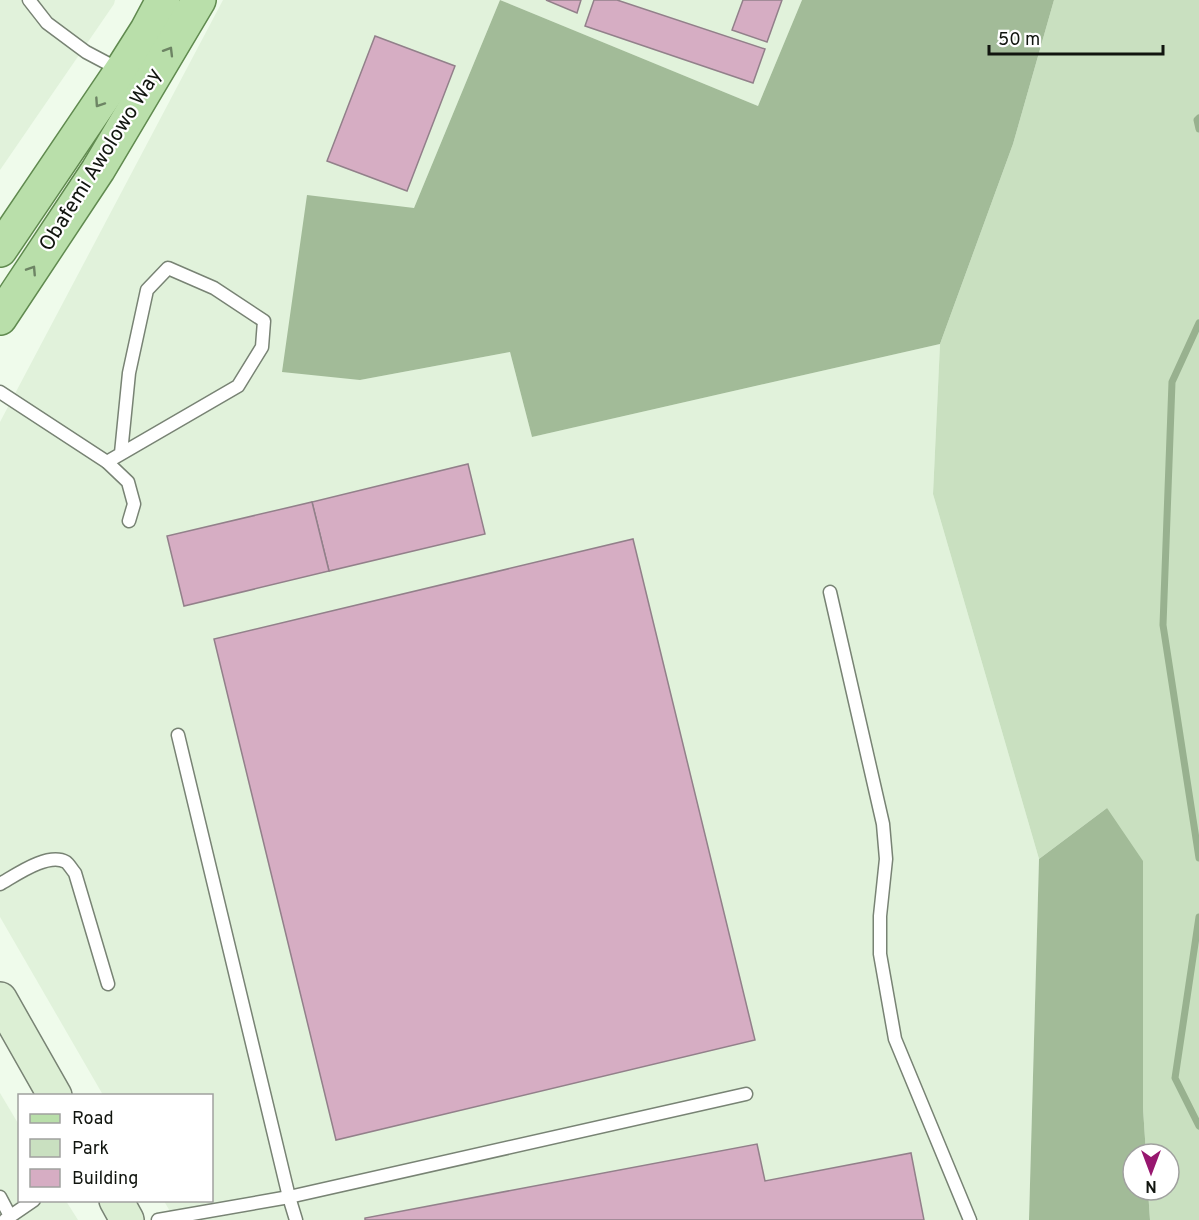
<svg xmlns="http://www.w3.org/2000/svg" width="1199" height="1220" viewBox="0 0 1199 1220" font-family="Overpass,sans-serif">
<rect width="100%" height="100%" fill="#effbeb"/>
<g fill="#e1f2db">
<polygon points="0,0 115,0 114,4 0,170"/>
<polygon points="223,0 802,0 758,106 500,0 414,208 360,380 510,352 532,437 940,344 933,494 1039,859 1029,1220 175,1220 164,1201 212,1200 212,1096 103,1095 0,917 0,422"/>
<polygon points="0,1093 19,1125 20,1200 66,1201 78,1220 0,1220"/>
</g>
<polygon fill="#c9e0c0" points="1054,0 1199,0 1199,1220 1150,1220 1148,1190 1169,1190 1169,1154 1146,1154 1143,1108 1107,808 1039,859 933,494 940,344 1013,144"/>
<g fill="#a2bb98">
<polygon points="500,0 758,106 802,0 1054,0 1013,144 940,344 532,437 510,352 360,380 282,372 307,195 414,208"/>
<polygon points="1107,808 1143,861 1143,1108 1146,1154 1133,1154 1133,1190 1148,1190 1150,1220 1029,1220 1039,859"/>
</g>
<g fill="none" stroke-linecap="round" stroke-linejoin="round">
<g stroke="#98b18f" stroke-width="7">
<polyline points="1199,118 1197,120 1199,129"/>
<polyline points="1199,323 1172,382 1163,625 1199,858"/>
<polyline points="1199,917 1175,1078 1199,1126"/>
</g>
</g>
<g fill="#d6adc3" stroke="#92808a" stroke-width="1.5">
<polygon points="546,0 581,0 577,13"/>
<polygon points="594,0 617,0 765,49 753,83 585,26"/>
<polygon points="743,0 782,0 767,42 732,30"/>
<polygon points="375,36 455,66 407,191 327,161"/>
<polygon points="468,464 485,534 329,571 312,502"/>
<polygon points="312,502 329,571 184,606 167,536"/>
<polygon points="633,539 755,1040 336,1140 214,639"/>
<polygon points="757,1144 765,1181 911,1153 924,1220 365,1220 365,1218"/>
</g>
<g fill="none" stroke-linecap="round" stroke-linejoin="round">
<defs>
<g id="lane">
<polyline points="29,0 47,23 86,52 120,70"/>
<polyline points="0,392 107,462 128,482 134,504 129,521"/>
<polyline points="107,462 238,386 262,347 264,321 214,288 168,268 147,290 129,373 121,453"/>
<polyline points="830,592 883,824 886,859 880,916 880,954 895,1039 970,1220"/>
<polyline points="178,735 289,1197 296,1220"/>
<path d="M0,884C16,875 48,852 66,862C69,864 72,870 75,873L108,984"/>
<polyline points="0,1197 10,1216"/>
<polyline points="5,1220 34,1200"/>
<polyline points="158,1220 289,1197 746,1094"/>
</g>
<g id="secondary">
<polyline points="0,999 55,1096"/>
<polyline points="116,1200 127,1220"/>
</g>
<g id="primary">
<polyline points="0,250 121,71 147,30 163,0"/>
<polyline points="0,318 98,170 199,0"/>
</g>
</defs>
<use href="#lane" stroke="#788374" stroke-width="15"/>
<use href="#secondary" stroke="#788374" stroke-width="36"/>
<use href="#primary" stroke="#608a4f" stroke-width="36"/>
<use href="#lane" stroke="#fff" stroke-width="12"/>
<use href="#secondary" stroke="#dcefd4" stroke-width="33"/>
<use href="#primary" stroke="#b9dfaa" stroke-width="33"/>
</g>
<defs><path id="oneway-chevron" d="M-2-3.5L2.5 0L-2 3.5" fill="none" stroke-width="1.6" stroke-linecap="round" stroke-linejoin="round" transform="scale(1.5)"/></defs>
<g stroke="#6d8464">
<use href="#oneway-chevron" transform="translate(169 51) rotate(-59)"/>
<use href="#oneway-chevron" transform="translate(99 103) rotate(124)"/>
<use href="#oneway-chevron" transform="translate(32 270) rotate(-57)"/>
</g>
<g text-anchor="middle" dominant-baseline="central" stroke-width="4.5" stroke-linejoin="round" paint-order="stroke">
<g font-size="21" fill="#11150f" stroke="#fff">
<text transform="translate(101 160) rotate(-58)">Obafemi Awolowo Way</text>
</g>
</g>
<rect x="18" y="1094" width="195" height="108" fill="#ffffff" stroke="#a0a19f" stroke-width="1.5"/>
<rect x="30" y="1114" width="30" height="9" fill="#b9dfaa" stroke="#a0a19f" stroke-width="1.5"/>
<text x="72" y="1124" font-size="18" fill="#11150f">Road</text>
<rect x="30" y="1139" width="30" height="18" fill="#c9e0c0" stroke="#a0a19f" stroke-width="1.5"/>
<text x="72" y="1154" font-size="18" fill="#11150f">Park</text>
<rect x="30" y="1169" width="30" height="18" fill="#d6adc3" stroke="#a0a19f" stroke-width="1.5"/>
<text x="72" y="1184" font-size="18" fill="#11150f">Building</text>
<g transform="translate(1151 1172) rotate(180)"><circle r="28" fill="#ffffff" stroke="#a0a19f" stroke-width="1.5"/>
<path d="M0-4.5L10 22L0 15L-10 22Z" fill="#97176f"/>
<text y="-9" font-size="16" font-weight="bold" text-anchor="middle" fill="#11150f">N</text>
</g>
<path d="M989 45v9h174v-9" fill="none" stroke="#11150f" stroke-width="3"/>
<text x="998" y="45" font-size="18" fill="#11150f" stroke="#ffffff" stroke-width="4.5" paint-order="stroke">50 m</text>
</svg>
